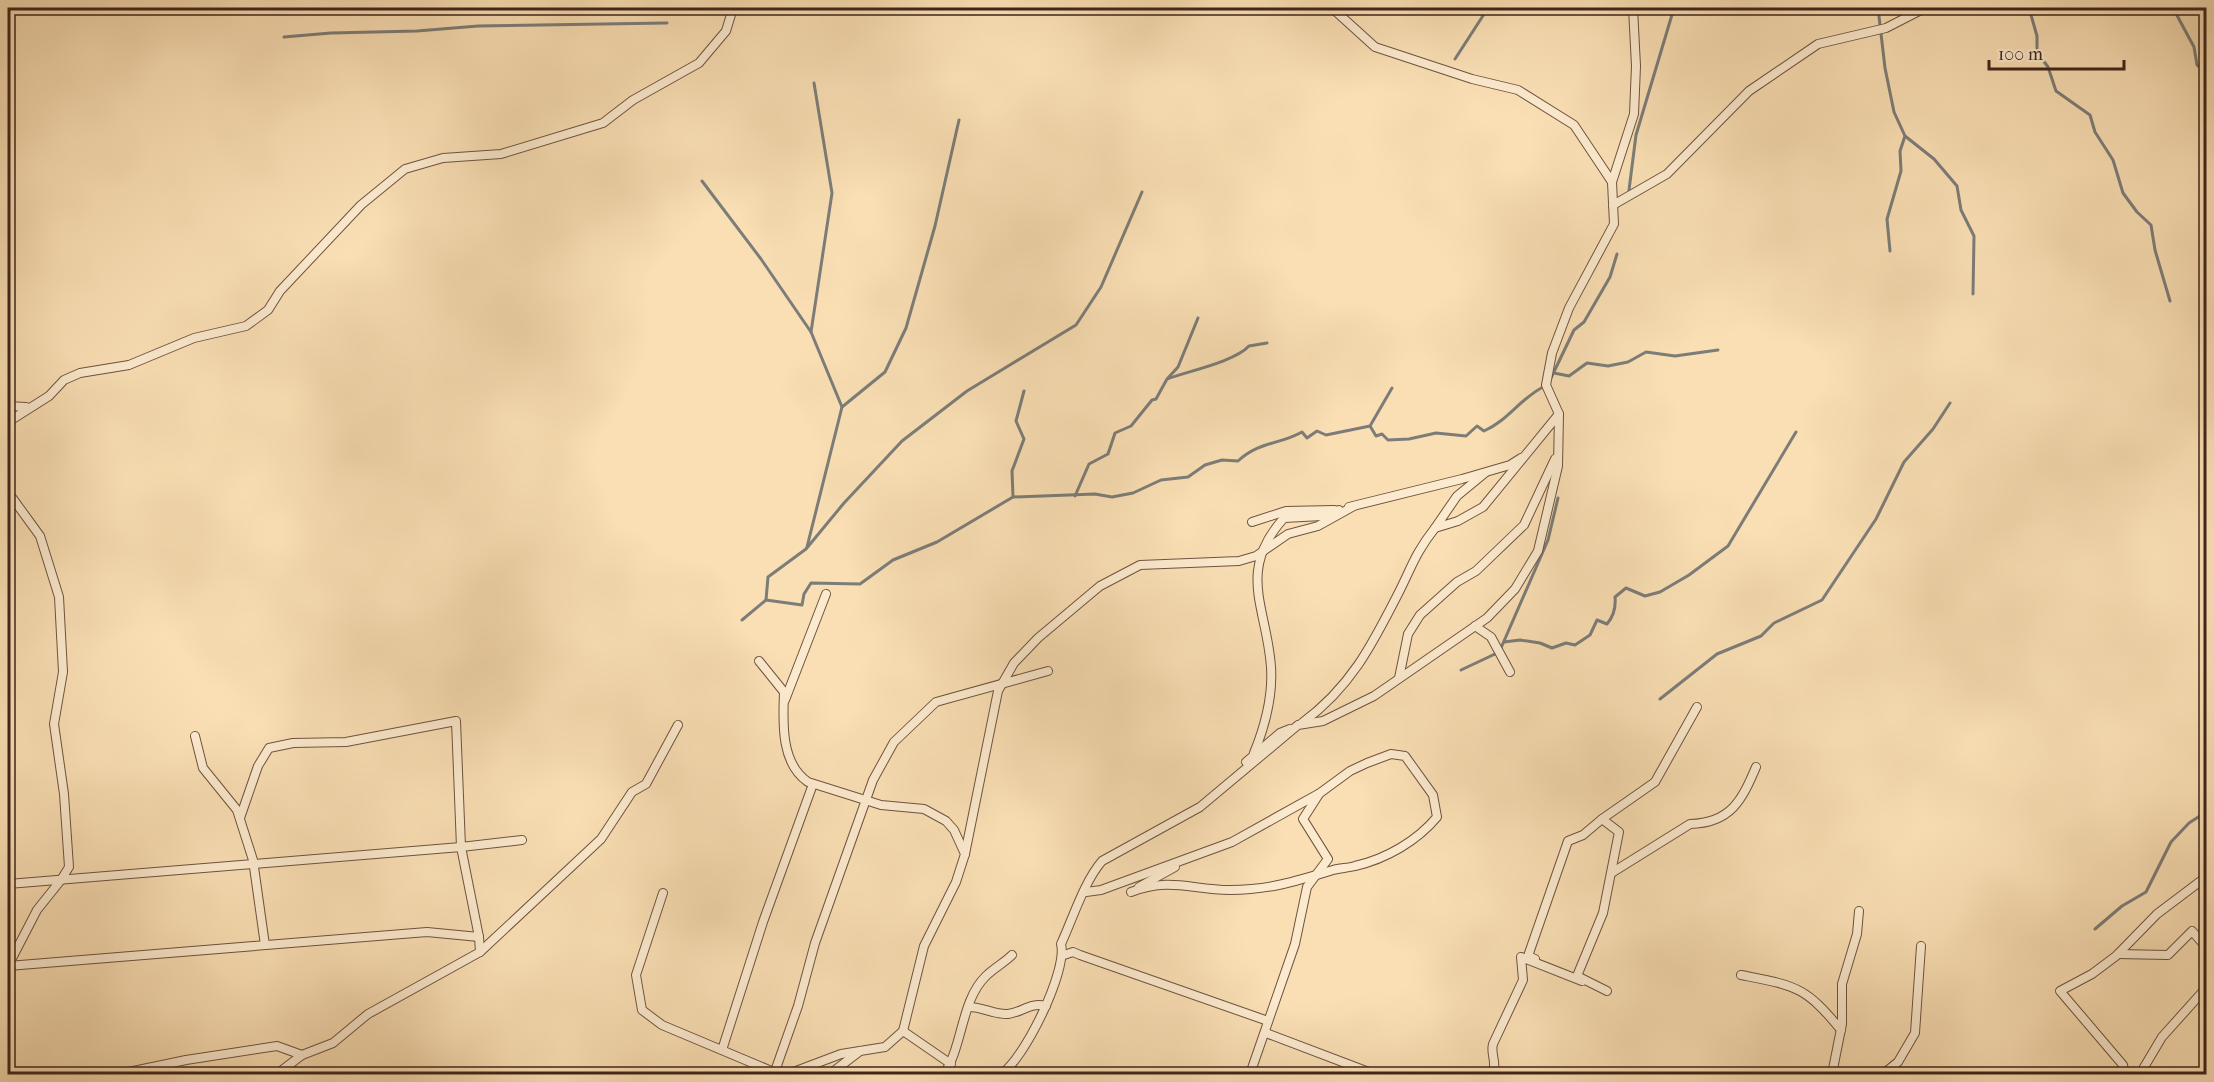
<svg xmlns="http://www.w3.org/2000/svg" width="2214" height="1082" viewBox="0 0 2214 1082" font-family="'IM FELL French Canon',serif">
<rect width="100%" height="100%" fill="#fadfb4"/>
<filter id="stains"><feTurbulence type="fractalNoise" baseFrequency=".00333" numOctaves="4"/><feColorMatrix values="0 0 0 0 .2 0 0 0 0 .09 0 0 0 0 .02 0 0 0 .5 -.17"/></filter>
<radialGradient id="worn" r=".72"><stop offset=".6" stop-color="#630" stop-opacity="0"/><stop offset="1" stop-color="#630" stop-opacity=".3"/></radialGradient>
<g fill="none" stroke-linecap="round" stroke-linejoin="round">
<g stroke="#7c7d79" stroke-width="3">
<polyline points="1878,8 1885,68 1894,112 1905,136 1934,159 1957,186 1961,210 1974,236 1973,294"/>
<polyline points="2029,8 2037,36 2037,52 2048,67 2056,91 2090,115 2095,132 2113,160 2123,193 2137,212 2151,225 2155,250 2170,301"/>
<polyline points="2173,8 2194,47 2197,65 2206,72"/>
<polyline points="2204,8 2206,10"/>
<polyline points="284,37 331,33 417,31 478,26 667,23"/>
<polyline points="1455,59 1488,8"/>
<polyline points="814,83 832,193 811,332 842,407"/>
<polyline points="702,181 761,259 811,332"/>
<polyline points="1629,190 1636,135 1674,8"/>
<polyline points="1890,251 1887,219 1901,171 1900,151 1905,136"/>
<polyline points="1554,373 1569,376 1587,363 1608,366 1628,362 1646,352 1675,356 1718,350"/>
<polyline points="1168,378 1178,367 1198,318"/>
<polyline points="1551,378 1574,330 1584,322 1610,277 1617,254"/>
<path d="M1370,426L1376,436L1382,434L1388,440L1409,439L1436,433L1466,436L1477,426L1484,431C1509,420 1520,398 1545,386"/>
<path d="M1075,496L1089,464L1108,454L1115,433L1131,426L1152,400L1156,399L1167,379C1188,371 1234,362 1249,346L1267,343"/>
<path d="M1013,497L1095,494L1112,497L1133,493L1161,480L1188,477L1205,465L1222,460L1238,461C1260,441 1279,445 1302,432L1307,438L1317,431L1326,435L1370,426L1392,388"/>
<polyline points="807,547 842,407 885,372 906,328 935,226 959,120"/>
<polyline points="766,600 802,605 804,594 811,583 860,584 893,560 937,542 1013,497 1012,471 1024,439 1016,421 1024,391"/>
<polyline points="742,620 766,600 768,577 806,549 844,503 902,441 967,391 1076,325 1101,287 1142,192"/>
<path d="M1504,642L1520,640L1540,643L1552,648L1566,643L1575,645L1590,635L1597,620L1607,624C1613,617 1616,607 1615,597L1626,588L1645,596L1660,592L1689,575L1728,546L1796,432"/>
<polyline points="1501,648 1548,540 1558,498"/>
<polyline points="1461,670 1495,654"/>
<polyline points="1660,699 1717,654 1761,636 1774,623 1822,600 1876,519 1904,462 1933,429 1950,403"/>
<polyline points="2095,929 2122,906 2146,892 2171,842 2189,823 2206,812"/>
</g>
<defs>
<g id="street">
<polyline points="1332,8 1375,47 1472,79 1518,90 1574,125 1612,182 1614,224 1569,308 1552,353 1546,385 1559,414 1483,507 1458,521 1435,528 1457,496 1485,473"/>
<polyline points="1612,182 1634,114 1636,66 1633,8"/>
<polyline points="1613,205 1667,174 1749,91 1818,44 1886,28 1925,8"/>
<polyline points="8,406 26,407"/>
<polyline points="8,422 49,396 64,380 80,373 129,365 194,338 246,326 268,310 280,291 361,205 405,169 443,158 501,154 603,123 633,100 699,63 726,31 733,8"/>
<polyline points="8,492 40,536 59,597 63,672 54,724 64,794 69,867 61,880 37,910 8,966"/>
<polyline points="1349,507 1462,479 1510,465 1521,458"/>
<polyline points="1252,522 1286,511 1334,510"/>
<polyline points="1475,626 1491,637 1510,672"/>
<path d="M759,661L784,692C783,721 780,763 808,782L881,805L924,809L946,821L954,830L965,854L956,882L924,946L903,1031"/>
<polyline points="1399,678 1408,634 1420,615 1457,582 1476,571 1524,525 1555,459"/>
<polyline points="785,700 826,594"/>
<path d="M1302,723C1351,687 1372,645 1399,592C1412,566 1416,552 1435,528"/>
<polyline points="195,736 203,768 237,810 253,860 265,945"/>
<path d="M1254,753C1265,726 1273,697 1271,667C1267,608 1236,571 1284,518L1322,516L1339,510"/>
<polyline points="1246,762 1280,733 1290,729"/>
<polyline points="240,818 258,766 269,748 293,743 346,742 456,721 461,847 522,840"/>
<polyline points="965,854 998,691 1014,663 1038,638 1100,586 1140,565 1239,561 1256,556 1288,534 1318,526 1354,506"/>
<path d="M1613,872L1690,824C1731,823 1742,800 1756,767"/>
<polyline points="8,884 461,847 479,937 480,952 368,1014 333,1043 302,1055 277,1074"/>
<polyline points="1139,887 1175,867"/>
<path d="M1086,892L1101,890L1232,842L1320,793L1350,771L1367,763L1391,754L1405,756L1433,795L1437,817C1417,841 1386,859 1355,866C1348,868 1340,868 1333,870C1297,881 1269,890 1230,890C1191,890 1171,877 1131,892"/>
<polyline points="663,893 636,975 642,1010 662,1025 774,1072"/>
<polyline points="480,952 601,839 632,792 646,784 678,725"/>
<polyline points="2118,954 2168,955 2192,931 2206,947"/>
<polyline points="1064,955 1073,952 1080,955 1268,1021"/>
<polyline points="1535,959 1528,956 1568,841 1583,835 1602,819"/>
<polyline points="8,966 427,932 479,937"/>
<path d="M1741,975C1796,986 1805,986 1841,1030"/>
<polyline points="1607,991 1577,976 1603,913 1619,832 1602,819 1655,782 1697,707"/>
<path d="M969,1007C983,1007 995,1015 1008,1014C1023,1012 1030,1002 1046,1006"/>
<polyline points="1266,1033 1374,1074"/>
<polyline points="722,1050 763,922 813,784"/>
<polyline points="119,1074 186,1060 277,1046 302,1055"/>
<polyline points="774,1074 798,1006 815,943 873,780 894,742 936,702 1048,671"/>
<polyline points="788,1074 841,1054 885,1047 903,1031 951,1064"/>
<polyline points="830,1074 860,1051"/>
<path d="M944,1074C963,1046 961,1000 986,976C994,968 1004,963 1012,955"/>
<path d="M1001,1074C1024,1060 1068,970 1061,944C1073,918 1084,882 1102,861L1200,807L1298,725L1323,721L1374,696L1487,618L1515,589L1538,551L1558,466L1559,414"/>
<polyline points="1250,1074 1295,944 1307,887 1328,859 1303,819 1319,794"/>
<path d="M1492,1074C1498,1063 1490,1055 1493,1044L1523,980L1521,957L1582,981"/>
<polyline points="1832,1074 1842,1024 1842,984 1857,934 1859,911"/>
<polyline points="1883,1074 1898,1062 1915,1033 1921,946"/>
<polyline points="2125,1074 2123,1065 2060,991 2092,974 2116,956 2157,914 2206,877"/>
<polyline points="2140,1074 2162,1037 2206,988"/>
</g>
</defs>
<use href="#street" stroke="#6e5340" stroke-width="10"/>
<use href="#street" stroke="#fceace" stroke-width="8"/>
</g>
<rect width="2214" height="1082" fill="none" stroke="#fadfb4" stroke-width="30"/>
<rect x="9" y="9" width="2196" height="1064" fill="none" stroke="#3f241a" stroke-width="3"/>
<rect x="15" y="15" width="2184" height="1052" fill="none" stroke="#3f241a" stroke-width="1.5"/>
<path d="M1989 60v9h135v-9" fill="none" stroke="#3f241a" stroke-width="3"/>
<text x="1998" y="60" font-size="18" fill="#3f241a" stroke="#fceace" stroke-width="4.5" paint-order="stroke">100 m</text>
<rect width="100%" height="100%" filter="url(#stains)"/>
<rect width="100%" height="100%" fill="url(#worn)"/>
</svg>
